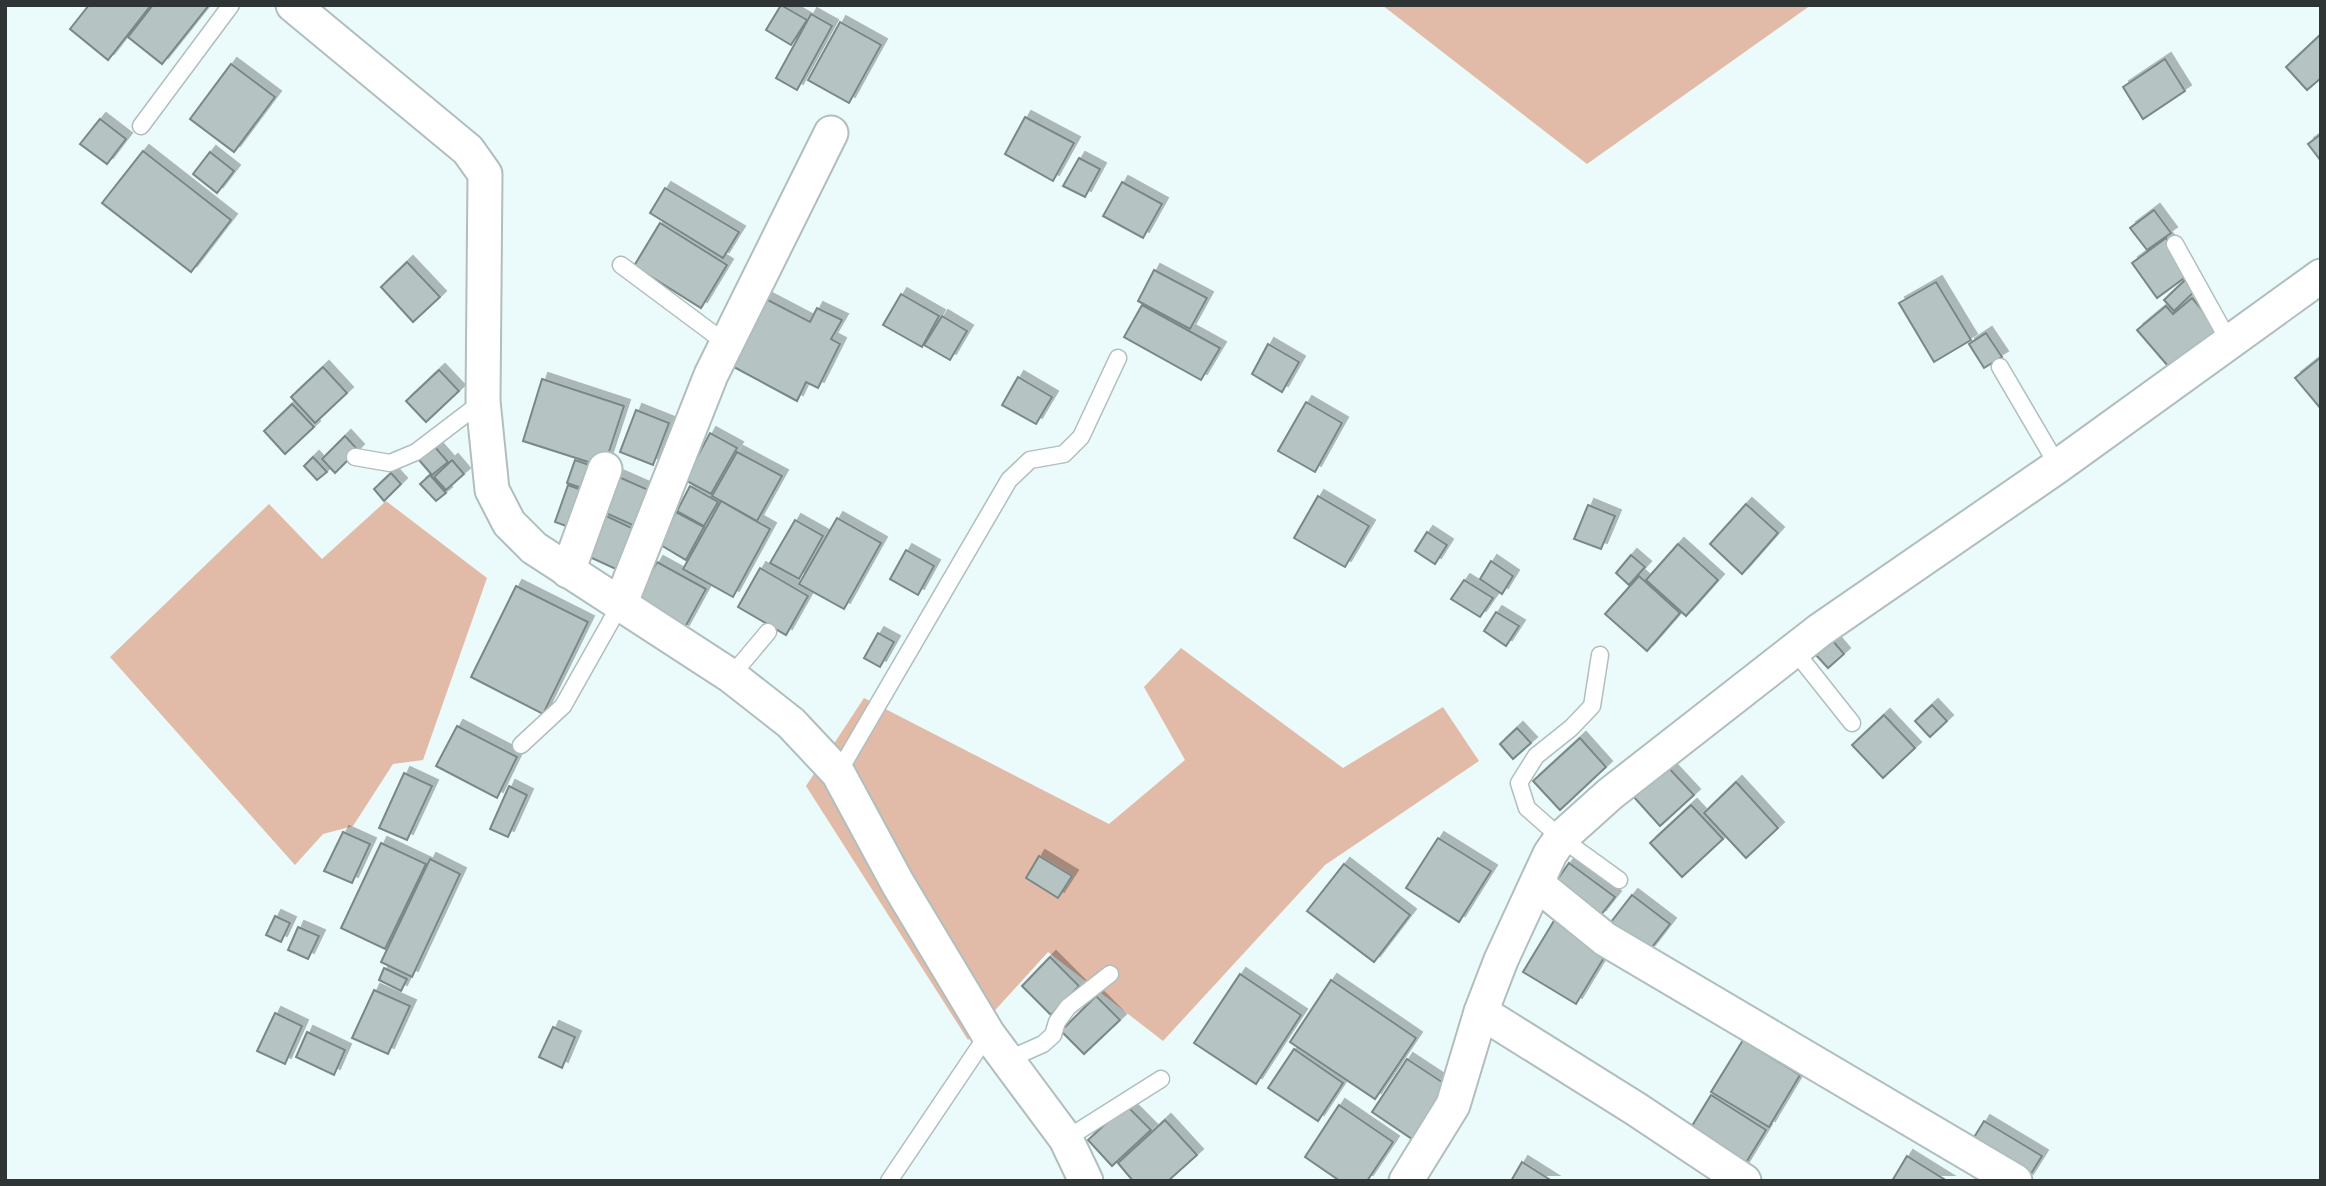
<svg xmlns="http://www.w3.org/2000/svg" width="2326" height="1186" viewBox="0 0 2326 1186" font-family="Figtree,sans-serif">
<defs>
<filter id="shadow"><feDropShadow dx="6" dy="-6" stdDeviation="0" flood-color="#0004"/></filter>
</defs>
<rect width="100%" height="100%" fill="#ebfafa"/>
<g fill="#e1bba7">
<polygon points="1382,5 1811,5 1587,164"/>
<polygon points="386,501 487,578 423,760 393,764 353,826 323,834 295,865 110,657 269,504 322,559"/>
<polygon points="1181,648 1343,768 1443,707 1479,761 1325,865 1163,1041 1048,952 968,1040 806,786 864,698 1109,824 1185,760 1144,687"/>
</g>
<g fill="#b5c3c3" stroke="#7a8787" stroke-width="2" filter="url(#shadow)">
<polygon points="89,5 151,5 108,60 70,29"/>
<polygon points="153,5 209,5 162,64 128,37"/>
<polygon points="781,5 807,20 791,45 766,30"/>
<polygon points="811,14 832,26 797,90 776,78"/>
<polygon points="840,22 881,45 849,103 808,80"/>
<polygon points="2321,34 2321,78 2307,90 2286,67"/>
<polygon points="2165,59 2185,91 2143,119 2123,87"/>
<polygon points="231,64 275,97 234,152 190,119"/>
<polygon points="1025,117 1074,143 1053,181 1005,154"/>
<polygon points="100,119 126,139 107,164 80,144"/>
<polygon points="2321,134 2321,161 2308,144"/>
<polygon points="143,151 231,220 191,272 102,203"/>
<polygon points="210,152 234,171 217,193 193,174"/>
<polygon points="1079,158 1100,169 1085,197 1063,186"/>
<polygon points="1122,182 1162,204 1143,238 1103,216"/>
<polygon points="665,188 739,232 723,258 650,213"/>
<polygon points="2154,210 2171,233 2147,250 2130,228"/>
<polygon points="660,223 727,265 701,308 634,266"/>
<polygon points="2166,238 2191,273 2157,298 2132,263"/>
<polygon points="407,262 440,297 413,322 381,287"/>
<polygon points="1154,270 1207,298 1190,329 1138,301"/>
<polygon points="2186,279 2196,290 2174,311 2164,300"/>
<polygon points="1936,282 1971,340 1934,362 1899,303"/>
<polygon points="901,294 939,316 922,347 883,325"/>
<polygon points="2192,298 2221,332 2174,373 2137,330 2166,306 2173,314"/>
<polygon points="766,299 810,322 817,308 842,320 831,339 840,344 818,388 806,382 797,401 732,366"/>
<polygon points="1142,305 1220,348 1201,380 1124,337"/>
<polygon points="942,316 967,331 950,360 924,345"/>
<polygon points="1986,333 2002,357 1984,368 1969,344"/>
<polygon points="1268,344 1299,362 1282,392 1252,374"/>
<polygon points="2321,357 2321,409 2295,378"/>
<polygon points="323,367 347,393 315,423 291,397"/>
<polygon points="439,370 459,391 426,422 406,401"/>
<polygon points="1018,377 1052,397 1036,424 1002,405"/>
<polygon points="542,379 624,406 604,467 523,441"/>
<polygon points="1306,402 1342,423 1315,472 1278,451"/>
<polygon points="292,404 314,427 285,454 264,431"/>
<polygon points="636,410 669,423 653,465 620,452"/>
<polygon points="710,433 737,448 711,494 685,480"/>
<polygon points="345,436 358,450 335,473 322,459"/>
<polygon points="434,446 448,462 432,475 419,460"/>
<polygon points="737,452 782,476 757,521 712,496"/>
<polygon points="313,457 327,472 317,480 304,466"/>
<polygon points="452,460 464,474 446,490 434,477"/>
<polygon points="575,460 598,468 590,491 567,483"/>
<polygon points="391,473 401,484 384,501 374,489"/>
<polygon points="612,474 653,492 637,527 597,509"/>
<polygon points="430,475 446,493 436,501 420,484"/>
<polygon points="568,485 590,493 577,530 555,522"/>
<polygon points="690,486 718,502 704,526 677,511"/>
<polygon points="1318,496 1369,526 1345,567 1294,538"/>
<polygon points="721,501 770,529 733,597 683,569"/>
<polygon points="1746,504 1778,533 1742,574 1710,544"/>
<polygon points="1588,505 1615,516 1601,549 1574,539"/>
<polygon points="676,512 704,527 686,560 659,544"/>
<polygon points="600,513 638,531 620,571 581,553"/>
<polygon points="837,518 881,543 844,609 799,584"/>
<polygon points="795,520 823,536 799,579 770,563"/>
<polygon points="1427,532 1447,545 1435,564 1415,551"/>
<polygon points="1678,544 1718,580 1686,616 1646,580"/>
<polygon points="906,550 934,566 918,595 890,579"/>
<polygon points="1631,555 1645,567 1629,585 1616,573"/>
<polygon points="1491,561 1513,576 1502,594 1480,579"/>
<polygon points="657,562 706,589 683,631 634,603"/>
<polygon points="760,568 808,596 786,635 738,607"/>
<polygon points="1639,576 1680,613 1647,651 1605,614"/>
<polygon points="1464,580 1493,598 1480,617 1451,599"/>
<polygon points="516,586 588,622 543,714 471,677"/>
<polygon points="1496,612 1519,626 1506,646 1484,631"/>
<polygon points="878,633 894,642 880,667 864,658"/>
<polygon points="1833,641 1844,654 1828,668 1816,655"/>
<polygon points="1932,705 1947,721 1930,737 1915,721"/>
<polygon points="1884,715 1915,748 1883,778 1852,745"/>
<polygon points="457,726 517,757 497,798 436,766"/>
<polygon points="1517,728 1531,743 1513,759 1500,744"/>
<polygon points="1580,738 1606,767 1560,810 1533,781"/>
<polygon points="1666,765 1694,795 1660,826 1633,796"/>
<polygon points="404,773 432,786 407,840 379,828"/>
<polygon points="1736,782 1778,828 1746,858 1704,813"/>
<polygon points="509,786 527,795 508,837 490,829"/>
<polygon points="1691,805 1723,839 1682,877 1650,843"/>
<polygon points="343,832 370,844 352,883 324,871"/>
<polygon points="1438,838 1491,871 1459,922 1406,888"/>
<polygon points="381,843 426,864 385,949 341,928"/>
<polygon points="1039,856 1072,876 1058,898 1026,878"/>
<polygon points="430,859 460,874 412,977 381,962"/>
<polygon points="1569,863 1615,897 1600,916 1555,883"/>
<polygon points="1344,864 1410,915 1374,962 1307,911"/>
<polygon points="1632,895 1670,924 1649,951 1611,922"/>
<polygon points="275,916 290,923 281,942 266,935"/>
<polygon points="1555,919 1608,951 1576,1004 1523,972"/>
<polygon points="298,927 319,936 308,959 288,950"/>
<polygon points="1050,957 1079,986 1051,1015 1022,986"/>
<polygon points="384,968 407,979 401,991 379,980"/>
<polygon points="1240,974 1301,1015 1256,1084 1194,1043"/>
<polygon points="1331,980 1416,1038 1375,1099 1290,1042"/>
<polygon points="374,990 410,1006 388,1054 352,1038"/>
<polygon points="1096,996 1120,1020 1084,1054 1061,1031"/>
<polygon points="275,1013 302,1026 285,1064 257,1051"/>
<polygon points="553,1027 575,1037 562,1068 539,1057"/>
<polygon points="307,1032 345,1050 334,1075 296,1057"/>
<polygon points="1743,1040 1800,1075 1769,1127 1711,1092"/>
<polygon points="1294,1049 1343,1083 1318,1121 1268,1088"/>
<polygon points="1407,1059 1454,1090 1418,1143 1372,1112"/>
<polygon points="1711,1095 1766,1130 1739,1174 1684,1139"/>
<polygon points="1126,1105 1151,1130 1112,1166 1088,1140"/>
<polygon points="1339,1105 1393,1142 1367,1181 1340,1181 1305,1157"/>
<polygon points="1165,1120 1197,1155 1168,1181 1133,1181 1118,1163"/>
<polygon points="1984,1121 2042,1156 2027,1180 1970,1144"/>
<polygon points="1907,1156 1947,1181 1892,1181"/>
<polygon points="1522,1162 1552,1181 1511,1181"/>
</g>
<g fill="none" stroke-linecap="round" stroke-linejoin="round">
<defs>
<g id="service">
<polyline points="141,126 231,5"/>
<polyline points="2175,244 2230,343"/>
<polyline points="621,265 727,344"/>
<polyline points="2000,367 2058,466"/>
<polyline points="355,457 390,463 416,452 483,401"/>
<polyline points="1794,650 1852,723"/>
<polyline points="1600,655 1592,706 1571,728 1536,756 1519,783 1527,808 1561,838 1619,880"/>
<polyline points="731,676 768,632"/>
<polyline points="521,745 563,706 620,605"/>
<polyline points="838,773 1009,480 1030,460 1064,454 1081,437 1118,358"/>
<polyline points="1007,1060 1043,1044 1053,1035 1057,1022 1068,1007 1110,974"/>
<polyline points="1066,1139 1161,1079"/>
<polyline points="889,1181 988,1034"/>
</g>
<g id="minor">
<polyline points="293,5 468,150 485,174 483,401 492,490 509,523 534,548 731,676 791,723 838,773 898,884 988,1034 1066,1139 1086,1181"/>
<polyline points="568,571 605,469"/>
<polyline points="620,605 711,375 831,133"/>
<polyline points="1537,884 1605,939 2015,1181"/>
<polyline points="1481,1012 1636,1109 1744,1181"/>
<polyline points="1406,1181 1453,1105 1481,1012 1501,960 1550,854 1561,838 1610,794 1820,630 2058,466 2321,276"/>
</g>
</defs>
<use href="#service" stroke="#b0bebe" stroke-width="19"/>
<use href="#minor" stroke="#b0bebe" stroke-width="37"/>
<use href="#service" stroke="#fff" stroke-width="16"/>
<use href="#minor" stroke="#fff" stroke-width="33"/>
</g>
<rect width="2326" height="1186" fill="none" stroke="#2f3434" stroke-width="14"/>
</svg>
